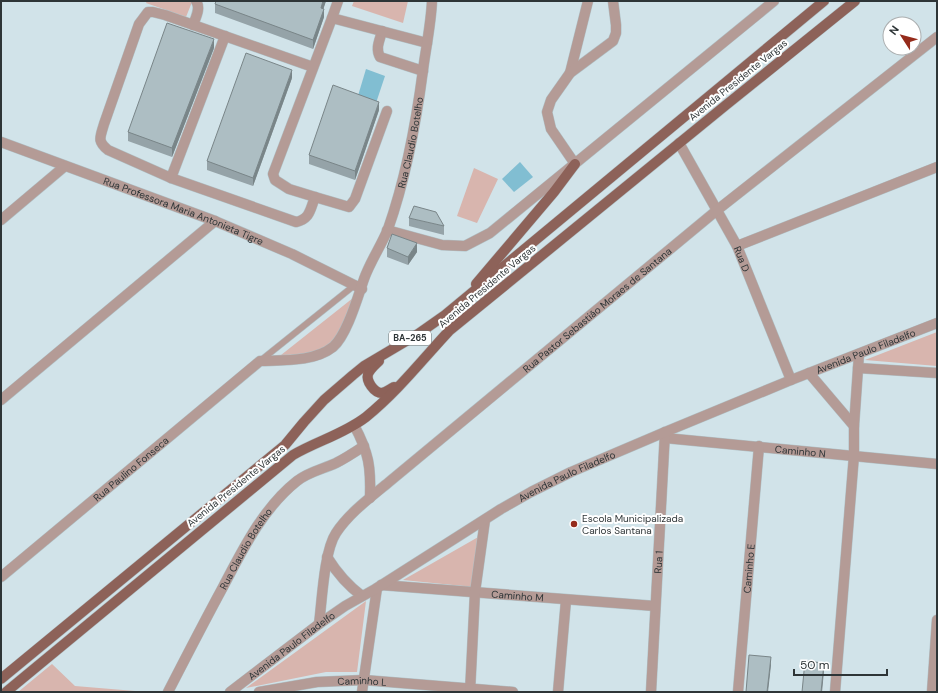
<svg xmlns="http://www.w3.org/2000/svg" width="938" height="693" viewBox="0 0 938 693" font-family="'DM Sans',sans-serif">
<rect width="100%" height="100%" fill="#d1e3e9"/>
<g fill="#d8b5ae">
<polygon points="147,1 189,1 192,2 186,17 146,3"/>
<polygon points="354,1 408,1 403,23 352,6"/>
<polygon points="474,168 498,179 477,223 457,216"/>
<polygon points="353,298 341,336 323,353 276,359"/>
<polygon points="937,332 937,366 865,360"/>
<polygon points="480,536 473,587 403,580"/>
<polygon points="366,601 357,672 326,672 246,688"/>
<polygon points="52,664 75,686 147,692 18,692"/>
</g>
<g fill="#81bed2">
<polygon points="366,69 385,76 375,106 357,99"/>
<polygon points="520,162 533,177 514,192 502,179"/>
</g>
<g fill="none" stroke-linecap="round" stroke-linejoin="round">
<defs>
<polyline id="service" points="260,361 356,284"/>
<g id="minor">
<polyline points="332,18 338,1"/>
<path d="M193,25C196,17 201,8 196,1"/>
<path d="M382,31C380,40 375,48 380,57L423,71"/>
<path d="M313,67L165,15L153,12H148L139,24L104,124C100,138 97,141 108,150L171,178L296,222C310,219 310,210 315,197L289,189L275,180L273,174L332,18L427,43"/>
<polyline points="570,73 588,1"/>
<path id="s1" d="M1,142L215,221L292,254L362,289"/>
<path id="s2" d="M679,143L737,246L791,380"/>
<polyline points="575,164 551,129 547,112 551,100 570,73 613,41 616,33 616,25 613,1"/>
<polyline points="171,178 225,36"/>
<polyline points="315,197 349,207 355,199 387,111"/>
<polyline points="1,220 65,166"/>
<polyline points="387,230 442,245 465,246 490,233 774,1"/>
<polyline points="737,246 937,167"/>
<polyline points="858,368 937,373"/>
<polyline points="809,373 854,426"/>
<polyline points="1,400 215,221"/>
<path d="M354,425C369,453 371,467 370,498"/>
<path id="s3" d="M665,438L937,464"/>
<path d="M327,557C337,573 347,585 362,596"/>
<path id="s4" d="M381,585L655,606"/>
<path id="s5" d="M319,624C322,601 324,551 336,533C349,513 371,497 389,482L716,211L937,37"/>
<path id="s6" d="M168,692C186,657 204,622 223,587C243,549 263,508 297,481C308,472 323,469 336,463C346,458 355,452 364,446"/>
<path id="s7" d="M259,692L317,682L364,680L513,692"/>
<polyline points="362,692 377,588"/>
<polyline points="470,692 475,592 485,520"/>
<polyline points="558,692 566,600"/>
<path id="s8" d="M651,692L665,432"/>
<path id="s9" d="M738,692L759,446"/>
<polyline points="835,692 854,455 854,426 859,354"/>
<polyline points="932,692 937,620"/>
</g>
<g id="tertiary">
<path id="s10" d="M1,577L260,361C284,360 314,362 333,347C347,335 358,296 364,279C370,262 381,246 388,229C406,178 416,124 423,70C426,47 431,24 432,1"/>
<path id="s11" d="M230,692L319,624L345,606L377,588L501,509L531,492L571,472L665,432L791,380L937,323"/>
</g>
<g id="primary">
<polyline points="476,284 554,192 575,164"/>
<path d="M379,361C375,365 370,369 368,374C366,381 374,393 382,393C386,392 390,389 394,387"/>
<polyline points="1,679 285,445 304,422 324,400 353,375 364,366 418,334 445,315 824,1"/>
<path d="M6,692L293,455C317,441 344,434 366,417C397,392 422,360 449,331L726,105L855,1"/>
</g>
</defs>
<use href="#service" stroke="#b0c0c5" stroke-width="7"/>
<use href="#minor" stroke="#b0c0c5" stroke-width="11"/>
<use href="#tertiary" stroke="#b0c0c5" stroke-width="11"/>
<use href="#primary" stroke="#b0c0c5" stroke-width="11"/>
<use href="#service" stroke="#b49b96" stroke-width="6"/>
<use href="#minor" stroke="#b49b96" stroke-width="10"/>
<use href="#tertiary" stroke="#b49b96" stroke-width="10"/>
<use href="#primary" stroke="#8d6259" stroke-width="10"/>
</g>
<g fill="#95a3a8">
<polygon points="216,1 326,1 323,9 324,17 313,49 215,13 215,4"/>
<polygon points="214,48 172,157 128,141 128,132"/>
<polygon points="292,78 253,186 207,170 207,161"/>
<polygon points="379,110 355,180 309,164 309,155"/>
<polygon points="409,218 444,226 444,235 409,226"/>
<polygon points="387,248 417,252 408,265 387,257"/>
</g>
<g fill="#798588">
<polygon points="323,1 326,1 321,16 321,8"/>
<polygon points="324,9 324,17 313,49 313,40"/>
<polygon points="214,39 214,48 172,157 172,148"/>
<polygon points="292,70 292,78 253,186 253,178"/>
<polygon points="379,102 379,110 355,180 355,171"/>
<polygon points="417,243 417,252 408,265 408,257"/>
<polygon points="771,657 771,665 768,692 767,692"/>
<polygon points="824,663 824,671 822,692 821,692"/>
</g>
<g fill="#adbec3" stroke="#798588">
<polygon points="216,1 323,1 321,8 324,9 313,40 215,4"/>
<polygon points="167,23 214,39 172,148 128,132"/>
<polygon points="246,53 292,70 253,178 207,161"/>
<polygon points="333,85 379,102 355,171 309,155"/>
<polygon points="414,206 436,212 444,226 409,218"/>
<polygon points="392,234 417,243 408,257 387,248"/>
<polygon points="749,655 771,657 767,692 746,692"/>
<polygon points="805,661 824,663 821,692 802,692"/>
</g>
<circle fill="#952b1b" stroke="#fff" stroke-width="1.5" cx="574" cy="524" r="4"/>
<g text-anchor="middle" dominant-baseline="central" stroke-width="4" stroke-linejoin="round" paint-order="stroke">
<rect fill="#fff" stroke="#6d7273" stroke-width="1" x="389" y="331" width="42" height="14" rx="3"/>
<g font-size="9" font-weight="bold" fill="#2e3537">
<text x="410" y="338">BA-265</text>
</g>
<g font-size="10" fill="#2e3537" stroke="#fff">
<text transform="translate(738 80) rotate(-39)">Avenida Presidente Vargas</text>
<text stroke="none"><textPath href="#s10" startOffset="633">Rua Claudio Botelho</textPath></text>
<text stroke="none"><textPath href="#s1" startOffset="195">Rua Professora Maria Antonieta Tigre</textPath></text>
<text stroke="none"><textPath href="#s2" startOffset="132">Rua D</textPath></text>
<text transform="translate(487 286) rotate(-40)">Avenida Presidente Vargas</text>
<text stroke="none"><textPath href="#s5" startOffset="437">Rua Pastor Sebastião Moraes de Santana</textPath></text>
<text stroke="none"><textPath href="#s11" startOffset="725">Avenida Paulo Filadelfo</textPath></text>
<text stroke="none"><textPath href="#s3" startOffset="136">Caminho N</textPath></text>
<text stroke="none"><textPath href="#s10" startOffset="169">Rua Paulino Fonseca</textPath></text>
<text stroke="none"><textPath href="#s11" startOffset="401">Avenida Paulo Filadelfo</textPath></text>
<text transform="translate(236 486) rotate(-39)">Avenida Presidente Vargas</text>
<text stroke="none"><textPath href="#s6" startOffset="163">Rua Claudio Botelho</textPath></text>
<text stroke="none"><textPath href="#s8" startOffset="130">Rua 1</textPath></text>
<text stroke="none"><textPath href="#s9" startOffset="124">Caminho E</textPath></text>
<text stroke="none"><textPath href="#s4" startOffset="137">Caminho M</textPath></text>
<text stroke="none"><textPath href="#s11" startOffset="77">Avenida Paulo Filadelfo</textPath></text>
<text stroke="none"><textPath href="#s7" startOffset="104">Caminho L</textPath></text>
</g>
<g font-size="10" fill="#2e3537" stroke="#fff" text-anchor="start">
<text x="582" y="518">Escola Municipalizada<tspan x="582" dy="12">Carlos Santana</tspan></text>
</g>
</g>
<rect width="938" height="693" fill="none" stroke="#2e3537" stroke-width="4"/>
<g transform="translate(902 36) rotate(306)"><circle r="19" fill="#ffffff" stroke="#abaeaf"/>
<path d="M0-3L7 15L0 10L-7 15Z" fill="#952b1b"/>
<text y="-6" font-size="11" font-weight="bold" text-anchor="middle" fill="#2e3537">N</text>
</g>
<path d="M794 669v6h93v-6" fill="none" stroke="#2e3537" stroke-width="2"/>
<text x="800" y="669" font-size="12" fill="#2e3537" stroke="#ffffff" stroke-width="3" paint-order="stroke">50 m</text>
</svg>
